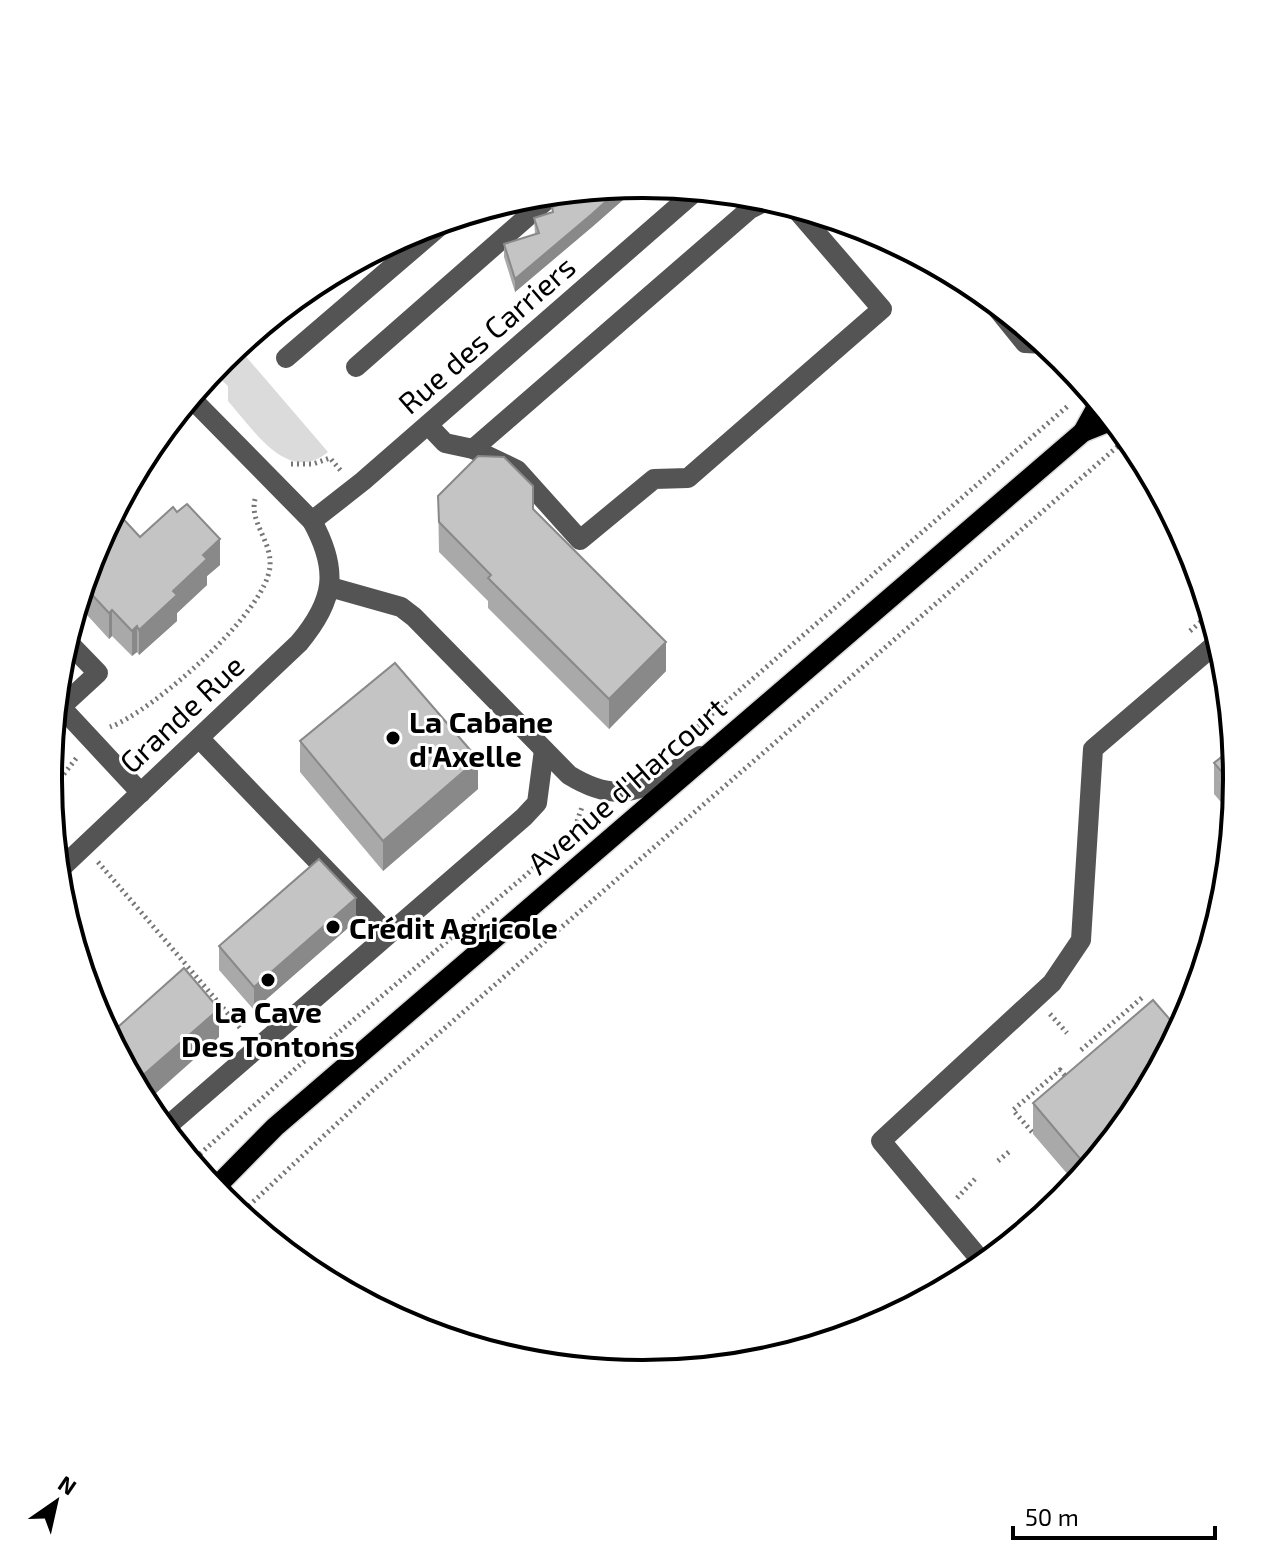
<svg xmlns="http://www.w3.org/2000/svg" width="1285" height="1558" viewBox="0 0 1285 1558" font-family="'Exo 2',sans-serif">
<rect width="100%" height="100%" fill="#fff"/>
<path fill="#dbdbdb" d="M237,346L328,452C287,485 254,430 228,401V386L212,371Z"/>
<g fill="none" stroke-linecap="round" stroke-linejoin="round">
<defs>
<g id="major">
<polyline points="1083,432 1099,403"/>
<polyline points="214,1189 275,1127 1083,432 1113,420"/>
</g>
</defs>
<use href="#major" stroke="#dbdbdb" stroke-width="23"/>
<g stroke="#767676" stroke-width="5" stroke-dasharray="2 4" stroke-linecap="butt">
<polyline points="291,464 313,464 330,458 341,471"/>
<polyline points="1190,631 1211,613"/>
<path d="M110,727C153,711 267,612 270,566C272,540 247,520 256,496"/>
<polyline points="689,734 1069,405"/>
<polyline points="49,793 78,756"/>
<polyline points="98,862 242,1030"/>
<polyline points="1188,994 1198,986"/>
<polyline points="1050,1014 1067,1033"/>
<polyline points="1081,1050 1144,996"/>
<polyline points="1032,1132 1013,1110 1060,1070 1068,1079"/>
<polyline points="998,1161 1010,1151"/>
<polyline points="191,1162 295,1069 526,875 574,830 582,807"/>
<polyline points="957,1198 975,1179"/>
<polyline points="240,1214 372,1091 1124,441"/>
</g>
<g stroke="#545454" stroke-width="20">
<polyline points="987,296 1025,343 1045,344"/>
<polyline points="286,358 447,220"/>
<polyline points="356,367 551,196 563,192"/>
<polyline points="428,425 445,443 473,449 517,470 580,540 654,479 688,478 882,309 794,207"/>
<polyline points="473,449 750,209 770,199"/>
<polyline points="312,521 363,481 697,190"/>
<path d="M330,587L401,607L414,617L569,775C626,810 647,784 700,756"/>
<polyline points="61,707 98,673 66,640"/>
<polyline points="54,713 61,707 141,793"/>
<polyline points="199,738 388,934"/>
<path d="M57,872L299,643C335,600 339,570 312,521L190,397"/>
<polyline points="164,1129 524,817 537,803 544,750"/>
<polyline points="984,1264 881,1141 1052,983 1081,940 1093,749 1219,641"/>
</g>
<use href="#major" stroke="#000" stroke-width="20"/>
</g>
<g fill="#a9a9a9">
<polygon points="640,185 592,227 515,292 504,257 504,244 535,234 534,218 552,213 552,207 565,203 565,192"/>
<polygon points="438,496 533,509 666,671 609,729 488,608 488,601 439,552"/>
<polygon points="140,537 220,565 207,576 207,585 177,613 177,621 139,655 137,652 132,656 112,636 109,639 77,604 93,551"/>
<polygon points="300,741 478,789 383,871 300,772"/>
<polygon points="1214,763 1237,779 1233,816 1214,794"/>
<polygon points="356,921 254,1010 219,970 219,946"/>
<polygon points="1033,1103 1137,1110 1076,1184 1033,1134"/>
</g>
<g fill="#898989">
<polygon points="640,185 592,227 515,292 515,279 623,186"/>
<polygon points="220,539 220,565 207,576 207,585 177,613 177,621 139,655 139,630 203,555"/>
<polygon points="112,610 112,636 109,639 109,613"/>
<polygon points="137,626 137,652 132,656 132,631"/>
<polygon points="666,642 666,671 609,729 609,699"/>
<polygon points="478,759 478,789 383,871 383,841"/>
<polygon points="356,898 356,921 254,1010 254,987"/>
<polygon points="219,1009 219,1037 145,1103 134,1083"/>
</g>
<g fill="#c4c4c4" stroke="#898989" stroke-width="2">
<polygon points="623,186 592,214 515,279 504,244 539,233 534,218 553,212 552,207 568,202 565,192"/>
<polygon points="478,456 504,457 533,486 533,509 666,642 609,699 488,578 491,575 439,522 438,496"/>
<polygon points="187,504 220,539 203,555 207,559 173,591 177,595 139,630 137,626 132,631 112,610 109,613 83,585 93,551 115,510 140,537 173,507 177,512"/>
<polygon points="395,663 478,759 383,841 300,741"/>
<polygon points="1234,747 1237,779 1236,788 1214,763"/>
<polygon points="319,859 356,898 254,987 219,946"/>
<polygon points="184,968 219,1009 134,1083 109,1035"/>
<polygon points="1153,1000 1179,1030 1137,1110 1088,1168 1033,1103"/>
</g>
<g fill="#000" stroke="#fff" stroke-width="3">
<circle cx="393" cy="738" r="8"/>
<circle cx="333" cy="927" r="8"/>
<circle cx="268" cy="980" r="8"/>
</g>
<g text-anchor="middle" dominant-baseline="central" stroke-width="6" stroke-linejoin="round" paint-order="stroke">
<g font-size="30" fill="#000" stroke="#fff">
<text transform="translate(486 334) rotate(-41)">Rue des Carriers</text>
<text transform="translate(181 713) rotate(-43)">Grande Rue</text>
<text transform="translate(626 785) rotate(-41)">Avenue d'Harcourt</text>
</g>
<g font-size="30" font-weight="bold" fill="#000" stroke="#fff" text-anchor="start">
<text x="409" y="721">La Cabane<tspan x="409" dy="34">d'Axelle</tspan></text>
<text x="349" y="927">Crédit Agricole</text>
<text x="268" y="1011" text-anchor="middle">La Cave<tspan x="268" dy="34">Des Tontons</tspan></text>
</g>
</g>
<path d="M0 0H1285V1558H0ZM642 198H643A580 580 0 0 1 1223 778V780A580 580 0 0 1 643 1360H642A580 580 0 0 1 62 780V778A580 580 0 0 1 642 198Z" fill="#fff" fill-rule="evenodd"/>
<path fill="none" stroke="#000" stroke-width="4" d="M642 198H643A580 580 0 0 1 1223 778V780A580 580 0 0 1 643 1360H642A580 580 0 0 1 62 780V778A580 580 0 0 1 642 198Z"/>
<g transform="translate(56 1502) rotate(34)" stroke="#ffffff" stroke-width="6" paint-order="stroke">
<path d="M0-6L14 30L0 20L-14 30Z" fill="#000000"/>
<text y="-12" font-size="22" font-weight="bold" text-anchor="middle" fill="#000000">N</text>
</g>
<path d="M1013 1526v12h202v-12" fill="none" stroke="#000000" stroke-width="4"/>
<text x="1025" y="1526" font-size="24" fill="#000000" stroke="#ffffff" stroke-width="6" paint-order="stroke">50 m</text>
</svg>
